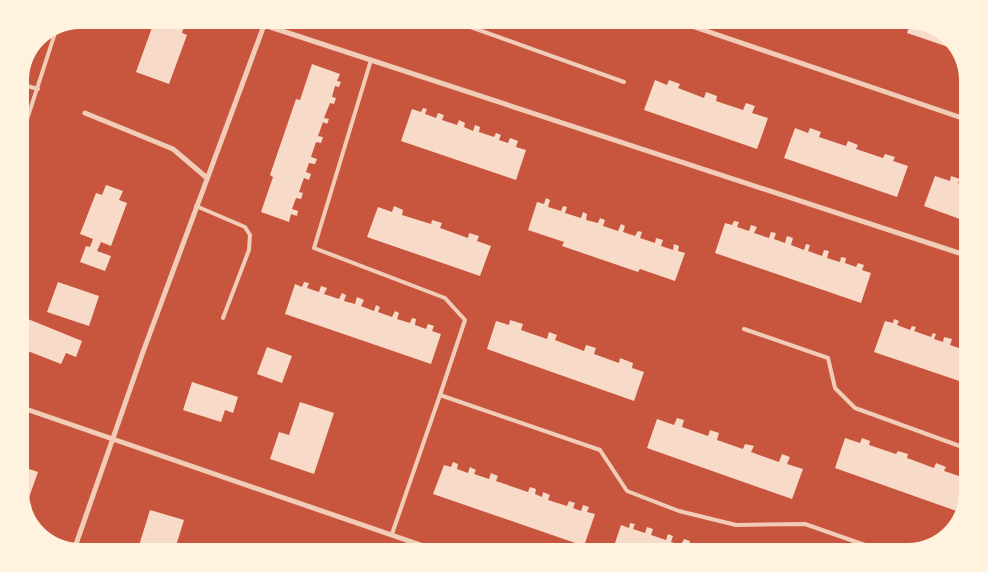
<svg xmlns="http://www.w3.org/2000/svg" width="988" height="572" viewBox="0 0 988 572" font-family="'Libre Baskerville',serif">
<rect width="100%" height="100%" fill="#c8553d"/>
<g fill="#f7dbc8">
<polygon points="159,20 186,20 182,33 187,35 169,84 136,72 154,22 158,23"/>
<polygon points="911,21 938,28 960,51 907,33"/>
<polygon points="312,64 340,74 337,81 341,82 339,87 335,86 332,97 336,98 334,104 330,103 324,118 329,119 327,124 323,122 318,136 323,137 321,143 316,142 311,157 317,159 315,164 309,163 306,172 311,174 309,180 304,178 299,192 303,193 301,199 296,198 292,209 298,211 297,216 291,214 289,222 261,212 273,177 270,175 296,99 300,100"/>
<polygon points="655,80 667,85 669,80 680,84 678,88 704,98 706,92 717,96 716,101 743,110 746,103 755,106 752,113 768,118 757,149 644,110"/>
<polygon points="423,108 427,109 425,114 436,118 438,113 444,115 442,120 457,125 459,120 465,123 464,127 473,131 475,125 480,127 479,132 494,137 496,133 501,135 499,140 508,143 510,138 518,141 516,147 526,150 516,180 401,141 412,109 421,112"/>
<polygon points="795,128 808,133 810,128 821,132 819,137 846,146 848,141 858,145 856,149 883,158 885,154 895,157 893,161 908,166 897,197 784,158"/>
<polygon points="935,176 950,181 951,176 960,179 958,183 968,187 968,222 924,206"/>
<polygon points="106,185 123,191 119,200 127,203 111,246 101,242 97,251 111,256 105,271 80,262 86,246 90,247 93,239 80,234 96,193 102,195"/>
<polygon points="546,198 550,200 548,207 561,211 563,206 567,207 565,213 581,218 583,212 587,214 586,220 598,223 600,218 605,220 603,226 618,231 621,224 625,226 623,232 635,236 638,231 642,232 640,238 655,243 656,238 663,240 661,246 673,250 674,244 679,246 678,251 685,253 675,281 640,269 638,272 562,246 564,242 528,230 537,202 544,204"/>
<polygon points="394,206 403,210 402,215 431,224 432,220 442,223 440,228 468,238 469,233 479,236 477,241 491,246 480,276 367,237 378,207 392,212"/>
<polygon points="734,221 739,222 737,227 749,231 751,225 757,227 754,233 769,238 771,232 776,233 774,239 785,243 787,236 793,238 791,245 804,250 806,244 810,245 808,251 822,256 824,250 829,251 827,258 840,262 841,257 846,258 845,263 856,267 858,263 864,265 862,270 871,273 861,303 715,253 725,223 732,225"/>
<polygon points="58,282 99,296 89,326 47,312"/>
<polygon points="304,282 309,283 307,288 319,292 321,286 327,288 324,294 339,299 342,293 346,295 344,301 355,304 357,297 364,300 361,306 374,311 376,305 380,307 378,312 392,317 395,311 399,313 397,319 410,323 412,318 416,319 415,325 426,329 428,324 434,326 432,331 441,334 431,364 285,314 295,284 302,287"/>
<polygon points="28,319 82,341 76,357 66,353 61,364 20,348 20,339"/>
<polygon points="894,319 899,321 897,325 910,330 912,326 916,327 914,331 931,337 933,333 936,334 934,339 943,342 944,337 952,339 950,345 968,351 968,384 874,352 885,321 893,323"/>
<polygon points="510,320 523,324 521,330 547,339 549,332 557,335 555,340 584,351 586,345 596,348 594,354 619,363 620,358 633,363 632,368 644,372 634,401 487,349 496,321 509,325"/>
<polygon points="267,347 292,356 282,383 257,374"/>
<polygon points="192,382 238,397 233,413 225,410 221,422 183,410"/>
<polygon points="300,402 334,413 314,474 270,459 279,432 289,435"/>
<polygon points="677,418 684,420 682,427 708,436 710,430 719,433 717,440 743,449 745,444 754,446 751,452 779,462 782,454 790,457 787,464 803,469 792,499 647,448 657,419 674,425"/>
<polygon points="845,438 860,443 862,438 870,441 869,445 896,454 898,451 908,454 907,458 934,468 936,463 946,467 944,471 968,479 968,492 962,513 835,468"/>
<polygon points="453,462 458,464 457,469 468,473 470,467 476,470 474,474 489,479 491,473 498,476 496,481 528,492 530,487 536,489 535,494 542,497 543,492 550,495 548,500 567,506 569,501 575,503 573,508 581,511 583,505 589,507 587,512 595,514 584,546 433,494 444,465 451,467"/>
<polygon points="20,466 38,472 27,503 22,501 20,495"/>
<polygon points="150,510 184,520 174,552 137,552"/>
<polygon points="630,523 635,524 633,529 645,533 647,527 653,529 651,535 666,540 668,534 673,536 671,542 681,545 684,539 690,541 688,548 699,552 612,552 621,525 629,528"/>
</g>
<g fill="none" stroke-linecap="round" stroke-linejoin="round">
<g stroke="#f1ccb7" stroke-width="4">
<polyline points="451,20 624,82"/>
<polyline points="371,60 314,248 445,298 465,320 440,395 600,450 627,491 679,511 736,525 805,524 885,552"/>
<polyline points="20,84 38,89"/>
<polyline points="20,141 56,30"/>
<polyline points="196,206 245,227 250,235 249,250 223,318"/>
<polyline points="744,329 828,358 835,388 855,408 968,449"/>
<polyline points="392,534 440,395"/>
</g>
<g stroke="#f1ccb7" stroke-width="5">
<polyline points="674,20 968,120"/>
<polyline points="264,25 968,256"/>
<polyline points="85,113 173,149 207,178"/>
<polyline points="20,407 441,552"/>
<polyline points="74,550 143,352 266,20"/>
</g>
</g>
<path d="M0 0H988V572H0ZM80 29H908A51 51 0 0 1 959 80V492A51 51 0 0 1 908 543H80A51 51 0 0 1 29 492V80A51 51 0 0 1 80 29Z" fill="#fff3e0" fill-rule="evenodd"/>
</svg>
